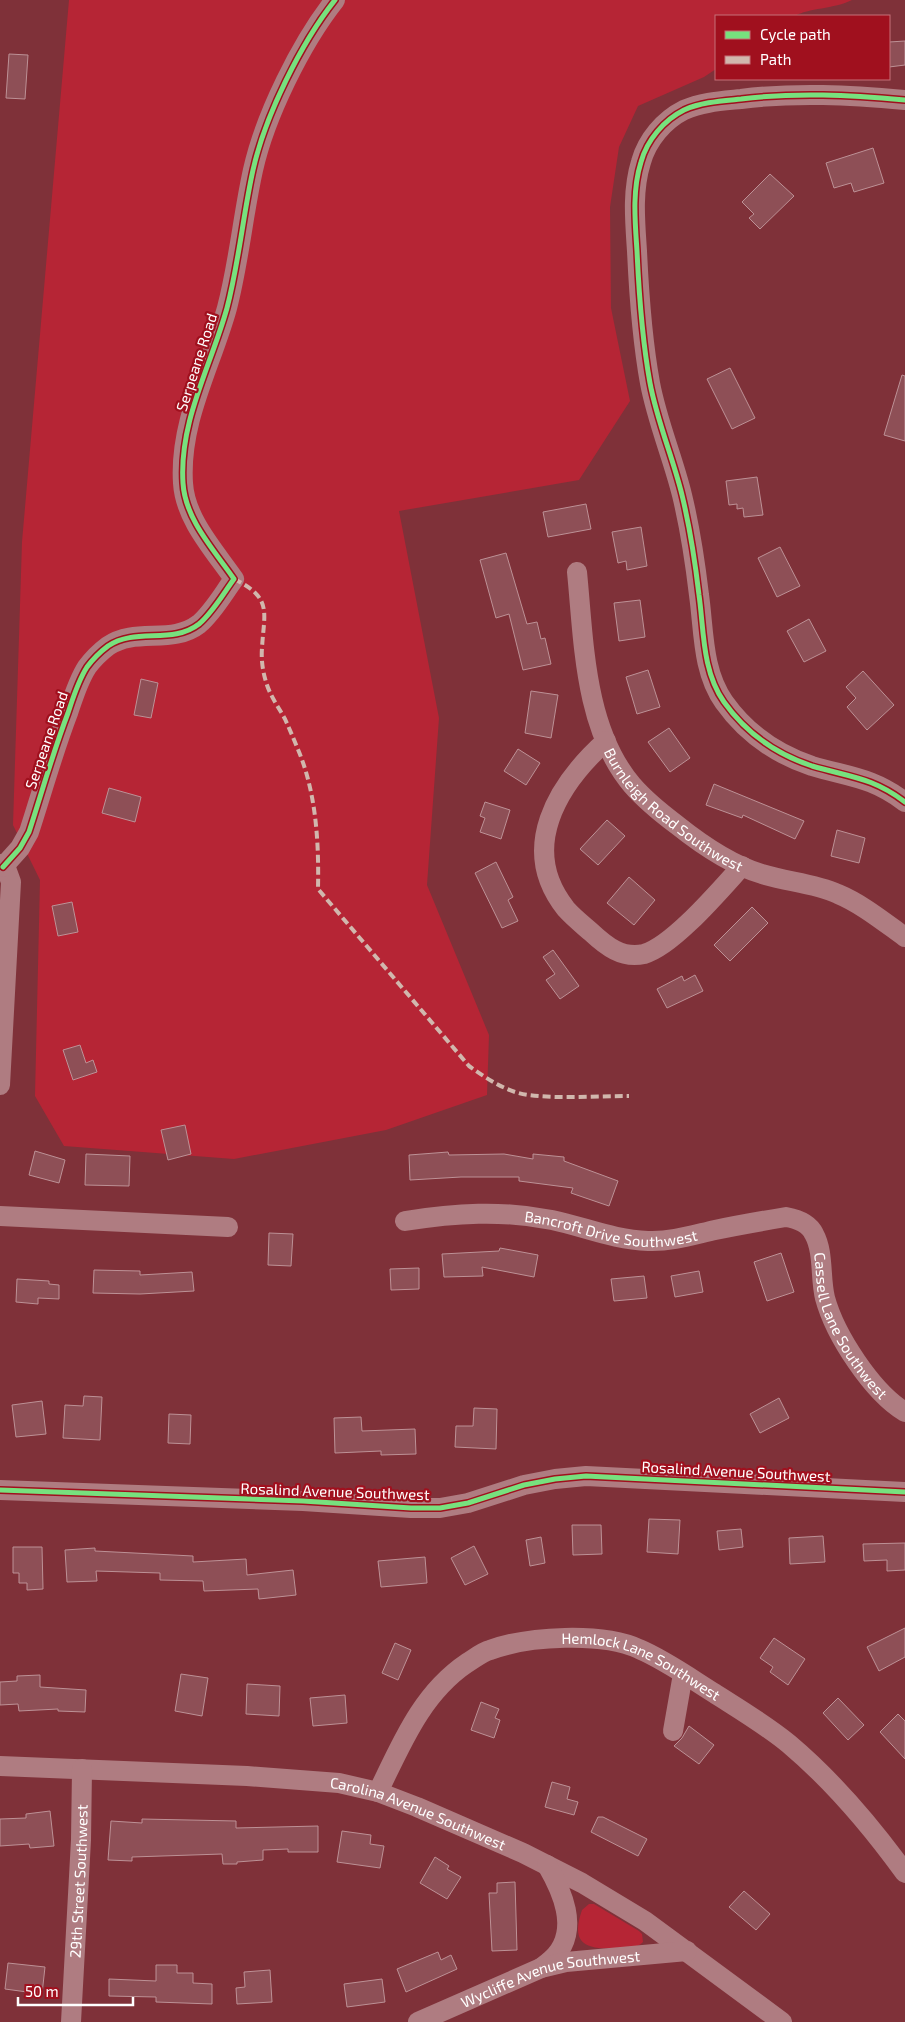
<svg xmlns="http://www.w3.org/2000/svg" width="905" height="2022" viewBox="0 0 905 2022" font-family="'Exo 2',sans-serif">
<rect width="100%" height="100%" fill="#7f3139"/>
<g fill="#b62535">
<path d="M69,0H852C834,9 808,8 795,16H716V69L704,77L638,106L619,147L610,207L611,308L630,401L579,480L399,511L439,718L427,885L489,1035L487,1095L386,1130L234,1159L64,1146L35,1096L40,880L13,825L22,542Z"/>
<path d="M589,1904H594L639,1931L642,1934L643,1942C637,1949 625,1947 617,1948C586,1950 570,1944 582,1910Z"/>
</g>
<g fill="#8e4f56" stroke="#bd9196">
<polygon points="905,41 905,65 889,67 889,42"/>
<polygon points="9,54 28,55 25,99 6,98"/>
<polygon points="873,148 884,183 854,192 851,183 834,188 826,163"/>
<polygon points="770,174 794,196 760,229 749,218 754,214 742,202"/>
<polygon points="730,368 755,418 732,429 707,379"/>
<polygon points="902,375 905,376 905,441 884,435"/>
<polygon points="757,477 763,515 744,517 743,508 737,509 737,504 729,505 726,481"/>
<polygon points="586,504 591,529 548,537 543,512"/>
<polygon points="641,527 647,566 627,570 626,561 618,563 612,532"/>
<polygon points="780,547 800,586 777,597 758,558"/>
<polygon points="506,553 527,624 537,622 541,639 545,638 551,664 523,670 509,614 496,618 480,560"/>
<polygon points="640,600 645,637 619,641 614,603"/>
<polygon points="809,619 826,651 804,662 787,631"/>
<polygon points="648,670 660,707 637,714 626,677"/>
<polygon points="863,671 894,705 867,730 847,707 856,698 846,687"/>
<polygon points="141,679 158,683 151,718 134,715"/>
<polygon points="531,691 558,695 551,738 525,733"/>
<polygon points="669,728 690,758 670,772 648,742"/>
<polygon points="518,749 540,763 526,785 504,771"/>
<polygon points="714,784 804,821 795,839 743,815 742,818 706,805"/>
<polygon points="109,788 141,797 135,822 102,813"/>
<polygon points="485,802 510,810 501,839 480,832 485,818 480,816"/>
<polygon points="607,820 625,836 598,865 580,849"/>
<polygon points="837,830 865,838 859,863 831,856"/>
<polygon points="496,862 513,897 508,900 518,921 502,928 475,873"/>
<polygon points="629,877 655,900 634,925 607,903"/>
<polygon points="72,902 78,932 58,936 52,906"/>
<polygon points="752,907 768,923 730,961 714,945"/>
<polygon points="553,950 579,986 560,999 546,980 555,974 543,957"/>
<polygon points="695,975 703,991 667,1008 657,989 682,976 684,981"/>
<polygon points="80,1045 86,1063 93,1060 97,1072 73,1080 63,1050"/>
<polygon points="185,1125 191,1154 168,1160 161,1130"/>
<polygon points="35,1151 65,1160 59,1183 29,1175"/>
<polygon points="448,1152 449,1155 504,1154 533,1159 533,1154 564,1157 564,1161 618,1181 609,1206 571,1193 573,1188 519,1181 519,1177 461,1177 410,1180 409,1155"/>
<polygon points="86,1154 130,1156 129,1186 85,1185"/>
<polygon points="269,1233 293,1234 291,1266 268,1265"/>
<polygon points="500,1248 538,1255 534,1277 482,1267 483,1276 444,1277 442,1254 499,1251"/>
<polygon points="781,1253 794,1292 767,1301 754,1262"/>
<polygon points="419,1268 419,1289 391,1290 390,1269"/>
<polygon points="94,1270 140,1271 140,1275 192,1272 194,1291 140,1294 93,1293"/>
<polygon points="699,1271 703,1292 675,1297 671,1276"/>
<polygon points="644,1276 647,1298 614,1301 611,1279"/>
<polygon points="17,1279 49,1281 49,1284 59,1285 59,1299 38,1298 38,1304 16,1302"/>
<polygon points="84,1396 102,1397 100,1440 63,1438 65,1405 83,1406"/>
<polygon points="779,1398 789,1418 760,1433 750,1414"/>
<polygon points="42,1401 46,1434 16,1437 12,1405"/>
<polygon points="474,1408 497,1409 496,1449 455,1447 456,1426 473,1426"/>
<polygon points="169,1414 191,1415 190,1444 168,1443"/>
<polygon points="361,1417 362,1431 415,1429 416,1454 381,1455 381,1451 335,1453 334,1418"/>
<polygon points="649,1519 680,1520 678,1554 647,1552"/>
<polygon points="572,1525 601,1525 602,1554 573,1555"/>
<polygon points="741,1529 743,1547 719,1550 717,1531"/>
<polygon points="823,1536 825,1562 790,1564 789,1538"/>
<polygon points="541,1537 545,1563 530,1566 526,1540"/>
<polygon points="905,1543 905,1570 887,1571 887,1560 864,1561 863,1544"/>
<polygon points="474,1546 488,1574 465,1585 451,1558"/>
<polygon points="13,1547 42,1547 43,1589 27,1590 27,1583 19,1583 19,1573 13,1573"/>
<polygon points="95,1548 95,1551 193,1556 193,1562 246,1559 247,1575 293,1570 296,1595 259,1599 258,1589 204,1591 203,1581 160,1580 160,1573 96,1571 97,1581 67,1582 65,1550"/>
<polygon points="425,1557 427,1583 381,1587 378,1561"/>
<polygon points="905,1628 905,1657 879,1671 867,1647"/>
<polygon points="774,1638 805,1659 788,1685 770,1672 773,1667 760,1658"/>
<polygon points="395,1643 411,1650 398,1680 382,1673"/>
<polygon points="181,1674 208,1678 202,1716 175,1711"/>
<polygon points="40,1675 40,1687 86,1690 85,1712 58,1711 58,1709 19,1711 18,1704 0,1705 0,1682 17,1681 17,1676"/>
<polygon points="247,1684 280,1686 279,1716 246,1714"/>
<polygon points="345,1695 347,1723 313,1726 310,1698"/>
<polygon points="838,1698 864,1725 848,1740 823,1713"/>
<polygon points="481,1702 499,1709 495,1718 500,1720 494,1738 471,1730"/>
<polygon points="898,1714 905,1721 905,1759 880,1732"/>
<polygon points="689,1726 714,1745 699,1764 674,1746 682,1738"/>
<polygon points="552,1782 570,1787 567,1799 578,1802 574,1815 545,1807"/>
<polygon points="50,1811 54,1846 30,1848 29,1844 0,1846 0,1819 26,1818 26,1814"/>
<polygon points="598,1817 603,1817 647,1839 638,1856 591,1832"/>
<polygon points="142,1819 236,1821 236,1828 318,1826 318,1852 288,1852 288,1849 263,1850 263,1860 237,1862 237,1864 223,1864 222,1854 132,1857 132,1861 108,1860 111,1821 142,1823"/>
<polygon points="342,1831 371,1835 370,1844 384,1846 380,1868 337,1862"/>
<polygon points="435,1857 449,1866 447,1869 461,1877 447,1899 420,1883"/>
<polygon points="515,1882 517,1950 492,1951 489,1893 497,1893 497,1883"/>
<polygon points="744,1891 770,1914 756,1930 729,1907"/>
<polygon points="438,1952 441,1960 451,1955 457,1969 406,1992 397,1969"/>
<polygon points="8,1963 45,1967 42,1994 5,1989"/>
<polygon points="156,1965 177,1965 177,1973 193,1973 193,1983 212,1984 212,2004 156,2002 156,1997 109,1996 109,1979 156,1981"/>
<polygon points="270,1970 272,2002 237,2004 236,1988 245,1987 244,1972"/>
<polygon points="382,1979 385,2002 347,2007 344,1984"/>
</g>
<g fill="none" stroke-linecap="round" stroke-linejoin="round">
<g stroke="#af7c81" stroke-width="20">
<path d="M905,100C850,95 796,92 741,99C721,101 702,102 684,110C664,120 647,140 641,162C632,191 635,221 637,251C639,295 642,339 650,383C657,421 673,458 682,495C690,528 695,561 699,595C704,630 702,671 724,702C746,733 776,754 812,766C849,777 872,777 905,802"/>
<path id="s1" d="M577,572C584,642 584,728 632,785C645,800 661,813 677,825C702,845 731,865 762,874C787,882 814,883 838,894C862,904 884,922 905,937"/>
<path d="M606,741C557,785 518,849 566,909C573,917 583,925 591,932C606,946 622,959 644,954C673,946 721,889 742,866"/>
<polyline points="0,864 7,871 11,882 0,1085"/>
<path d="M3,867L20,848L29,832C42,792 53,752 68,713C73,698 78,681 87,667C93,659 100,652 108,646C136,627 172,645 199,624C213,612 223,594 234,579C214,550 185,519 183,483C179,421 211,366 227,308C239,262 243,215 253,170C265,116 301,43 335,0"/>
<polyline points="0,1216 228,1227"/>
<path id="s2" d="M405,1221C455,1213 502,1210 552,1220C585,1227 614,1240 648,1241C671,1242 693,1235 715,1230C739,1225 762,1221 786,1217C797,1219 809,1223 814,1234C824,1252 820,1278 825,1298C835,1335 872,1392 905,1412"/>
<polyline points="0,1490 303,1501 411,1508 440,1508 468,1503 524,1485 555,1479 586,1476 905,1492"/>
<polyline points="673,1731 683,1674"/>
<path id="s3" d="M0,1766L247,1776L339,1783L378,1792L417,1807L523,1853L582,1883L645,1921L782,2022"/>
<path id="s4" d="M378,1792C401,1745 421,1694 467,1663C474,1659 482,1652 490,1650C528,1636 602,1632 639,1649C665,1660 690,1678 714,1693C739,1709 766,1725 789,1744C834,1782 871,1826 905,1873"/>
<path d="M541,1968C546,1964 552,1960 556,1955C579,1928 562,1891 547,1865"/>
<path id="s5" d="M71,2022L81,1840L82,1769"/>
<path id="s6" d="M418,2022L541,1968L566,1962L687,1951"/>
</g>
<path stroke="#d1b7ad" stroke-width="4" stroke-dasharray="8 4" stroke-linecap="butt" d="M234,579C273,598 264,612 262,648C261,661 263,673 267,685C271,697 279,708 285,719C289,728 293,737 297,747C316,791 319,841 318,889L469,1066C486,1078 506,1092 528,1095C561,1099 596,1096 629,1096"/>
<defs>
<g id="cycleway">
<path d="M905,100C850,95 796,92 741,99C721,101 702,102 684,110C664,120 647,140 641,162C632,191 635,221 637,251C639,295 642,339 650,383C657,421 673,458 682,495C690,528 695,561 699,595C704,630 702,671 724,702C746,733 776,754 812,766C849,777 872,777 905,802"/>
<path d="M3,867L20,848L29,832C42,792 53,752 68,713C73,698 78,681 87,667C93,659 100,652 108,646C136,627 172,645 199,624C213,612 223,594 234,579C214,550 185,519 183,483C179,421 211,366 227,308C239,262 243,215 253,170C265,116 301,43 335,0"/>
<polyline points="0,1490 303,1501 411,1508 440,1508 468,1503 524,1485 555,1479 586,1476 905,1492"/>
</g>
</defs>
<use href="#cycleway" stroke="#a0101e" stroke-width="8"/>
<use href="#cycleway" stroke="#77e17e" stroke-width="5"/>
</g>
<g text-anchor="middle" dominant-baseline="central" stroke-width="4.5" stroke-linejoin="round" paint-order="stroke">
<g font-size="15" fill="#fff" stroke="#a0101e">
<text transform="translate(196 362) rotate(-72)">Serpeane Road</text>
<text transform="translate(46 740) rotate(-71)">Serpeane Road</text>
<text stroke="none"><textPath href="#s1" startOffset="271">Burnleigh Road Southwest</textPath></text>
<text stroke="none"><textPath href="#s2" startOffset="208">Bancroft Drive Southwest</textPath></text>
<text stroke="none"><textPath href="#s2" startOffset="521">Cassell Lane Southwest</textPath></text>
<text transform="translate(736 1471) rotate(3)">Rosalind Avenue Southwest</text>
<text transform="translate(335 1491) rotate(2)">Rosalind Avenue Southwest</text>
<text stroke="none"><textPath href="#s4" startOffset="344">Hemlock Lane Southwest</textPath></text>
<text stroke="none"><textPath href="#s3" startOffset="424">Carolina Avenue Southwest</textPath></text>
<text stroke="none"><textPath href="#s5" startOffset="141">29th Street Southwest</textPath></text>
<text stroke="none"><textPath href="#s6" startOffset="141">Wycliffe Avenue Southwest</textPath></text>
</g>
</g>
<rect x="715" y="15" width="175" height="65" fill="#a0101e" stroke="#c67078"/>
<rect x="725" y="31" width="25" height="8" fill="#77e17e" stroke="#c67078"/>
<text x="760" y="40" font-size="15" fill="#ffffff">Cycle path</text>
<rect x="725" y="56" width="25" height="8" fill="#d1b7ad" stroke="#c67078"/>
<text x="760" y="65" font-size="15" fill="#ffffff">Path</text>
<path d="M18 1997v8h115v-8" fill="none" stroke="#ffffff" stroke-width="2.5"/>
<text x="25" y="1997" font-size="15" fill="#ffffff" stroke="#a0101e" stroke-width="4" paint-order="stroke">50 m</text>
</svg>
